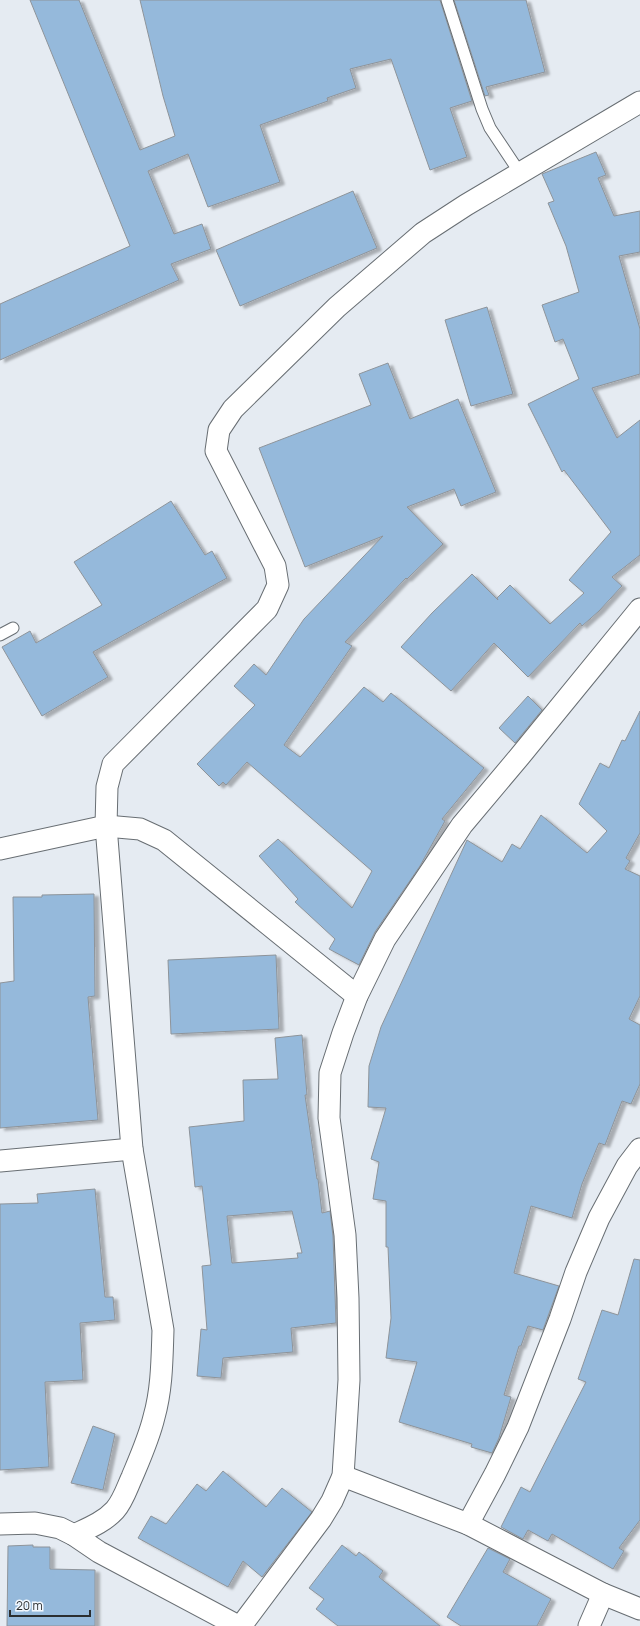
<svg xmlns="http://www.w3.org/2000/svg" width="640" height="1626" viewBox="0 0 640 1626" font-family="Manrope,sans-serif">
<defs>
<filter id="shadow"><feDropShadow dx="4.5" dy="2.5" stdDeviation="1" flood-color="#0004"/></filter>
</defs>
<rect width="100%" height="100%" fill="#e5ebf2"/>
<g fill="#95b9db" stroke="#8e949a" fill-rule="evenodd" filter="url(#shadow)">
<polygon points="30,0 79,0 140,150 175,136 163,96 140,0 440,0 472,101 450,108 467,157 430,170 391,59 350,69 356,88 327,98 328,101 260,125 280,182 208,207 188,154 148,171 174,234 202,224 211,249 171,264 179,280 0,360 0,304 130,246"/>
<polygon points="454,0 526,0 545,72 486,87 489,95 485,96"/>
<polygon points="596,152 606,175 598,178 614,216 640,211 640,252 619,256 640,329 640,374 592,388 617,438 640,420 640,555 612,577 622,586 599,611 582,626 580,623 528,677 494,643 451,691 401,647 432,613 472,574 498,600 497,598 510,585 550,624 584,593 569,580 611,532 564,470 562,472 528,404 579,379 563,339 555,342 542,305 579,292 566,246 548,203 554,201 542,174"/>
<polygon points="353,191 377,248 240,306 216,250"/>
<polygon points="487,307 513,394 471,406 445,320"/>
<polygon points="388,363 410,419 458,399 496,492 461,506 454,489 407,507 443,544 407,579 406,578 345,642 352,646 284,745 300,757 364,687 383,702 391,693 484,768 442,819 445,821 420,866 375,932 359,965 329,949 335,939 295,902 298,899 259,856 278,839 352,908 372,871 247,762 226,785 223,782 219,786 197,764 255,705 234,686 254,664 266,675 304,619 383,536 305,567 259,448 371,405 359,374"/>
<polygon points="171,501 205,555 212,551 227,578 93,652 108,677 42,716 2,647 30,631 36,643 102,605 74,562"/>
<polygon points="528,696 542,710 515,743 499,728"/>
<polygon points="640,711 640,833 626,858 630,861 625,869 640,876 640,996 629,1019 640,1025 640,1084 631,1104 622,1101 605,1145 599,1143 582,1184 572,1218 531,1206 514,1273 559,1286 543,1330 528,1326 521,1346 519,1346 504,1395 511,1397 499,1438 492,1453 471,1447 472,1444 399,1422 417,1362 386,1358 391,1318 388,1247 386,1247 386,1201 373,1199 379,1162 371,1159 386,1108 368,1107 369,1066 381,1027 467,840 502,862 512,844 520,849 541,815 587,853 607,831 579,804 600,763 609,768 622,740 625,741"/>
<polygon points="94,894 95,996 88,997 98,1120 0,1128 0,983 14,981 13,897 42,897 42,895"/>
<polygon points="276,955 279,1029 171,1034 168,960"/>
<path d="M302,1035L307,1095H305L317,1179H318L322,1213L330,1211L333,1236L336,1323L291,1328L293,1352L223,1358L221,1378L197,1376L201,1329L207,1330L202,1266L211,1265L202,1186L195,1187L189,1127L244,1121L243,1080L278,1079L275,1038ZM292,1211L302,1253H297L298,1258L232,1263L227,1216Z"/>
<polygon points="95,1189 105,1297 113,1297 115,1320 80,1323 83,1380 45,1382 49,1467 0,1470 0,1204 38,1203 37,1194"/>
<polygon points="634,1259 640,1260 640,1520 619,1548 624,1551 613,1569 552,1534 548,1541 528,1530 523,1539 501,1527 521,1487 530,1492 586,1382 578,1379 602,1310 618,1315"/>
<polygon points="93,1426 115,1434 103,1490 71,1483"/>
<polygon points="223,1471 266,1507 282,1488 312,1512 262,1577 243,1561 228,1587 138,1538 151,1516 166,1524 197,1484 206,1491"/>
<polygon points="33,1545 33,1547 50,1547 50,1569 95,1570 95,1626 7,1626 8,1546"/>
<polygon points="342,1545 356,1556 359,1552 383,1571 379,1577 440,1626 338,1626 316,1609 324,1599 309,1588"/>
<polygon points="488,1548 510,1559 503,1572 551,1599 537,1626 461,1626 447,1617"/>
</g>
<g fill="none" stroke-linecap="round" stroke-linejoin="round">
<defs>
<g id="lane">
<polyline points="447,0 482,109 490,128 520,173"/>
<polyline points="0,635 13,628"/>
</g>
<g id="street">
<polyline points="0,849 106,826 140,829 164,840 357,996"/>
<polyline points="0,1161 132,1149"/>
<polyline points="343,1476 468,1524 603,1594 640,1609"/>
<polyline points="0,1524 35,1523 60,1528 74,1535 99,1552 238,1626"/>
<polyline points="468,1524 495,1474 518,1427 560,1319 576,1272 599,1218 627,1166 640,1149"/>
<path d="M74,1535C89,1528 104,1522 115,1510C123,1501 127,1488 132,1477C140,1458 149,1438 154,1417C162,1389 162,1359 163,1330L132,1149L106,826L107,787L113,764L267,609L278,585L275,566L216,451L219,430L233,409L337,307L423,233L466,205L640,102"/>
<polyline points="241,1626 321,1519 332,1501 343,1476 349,1380 348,1298 345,1235 329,1118 330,1073 343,1033 357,996 385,939 462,825 520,756 640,609"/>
<polyline points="589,1626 603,1594"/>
</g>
</defs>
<use href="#lane" stroke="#686e73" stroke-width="13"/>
<use href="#street" stroke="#686e73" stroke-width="23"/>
<use href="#lane" stroke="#fff" stroke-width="11"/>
<use href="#street" stroke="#fff" stroke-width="21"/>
</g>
<path d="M10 1610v6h80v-6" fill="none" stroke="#2b2e30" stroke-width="2"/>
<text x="16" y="1610" font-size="12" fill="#2b2e30" stroke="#f2f8ff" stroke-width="3" paint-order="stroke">20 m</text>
</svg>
